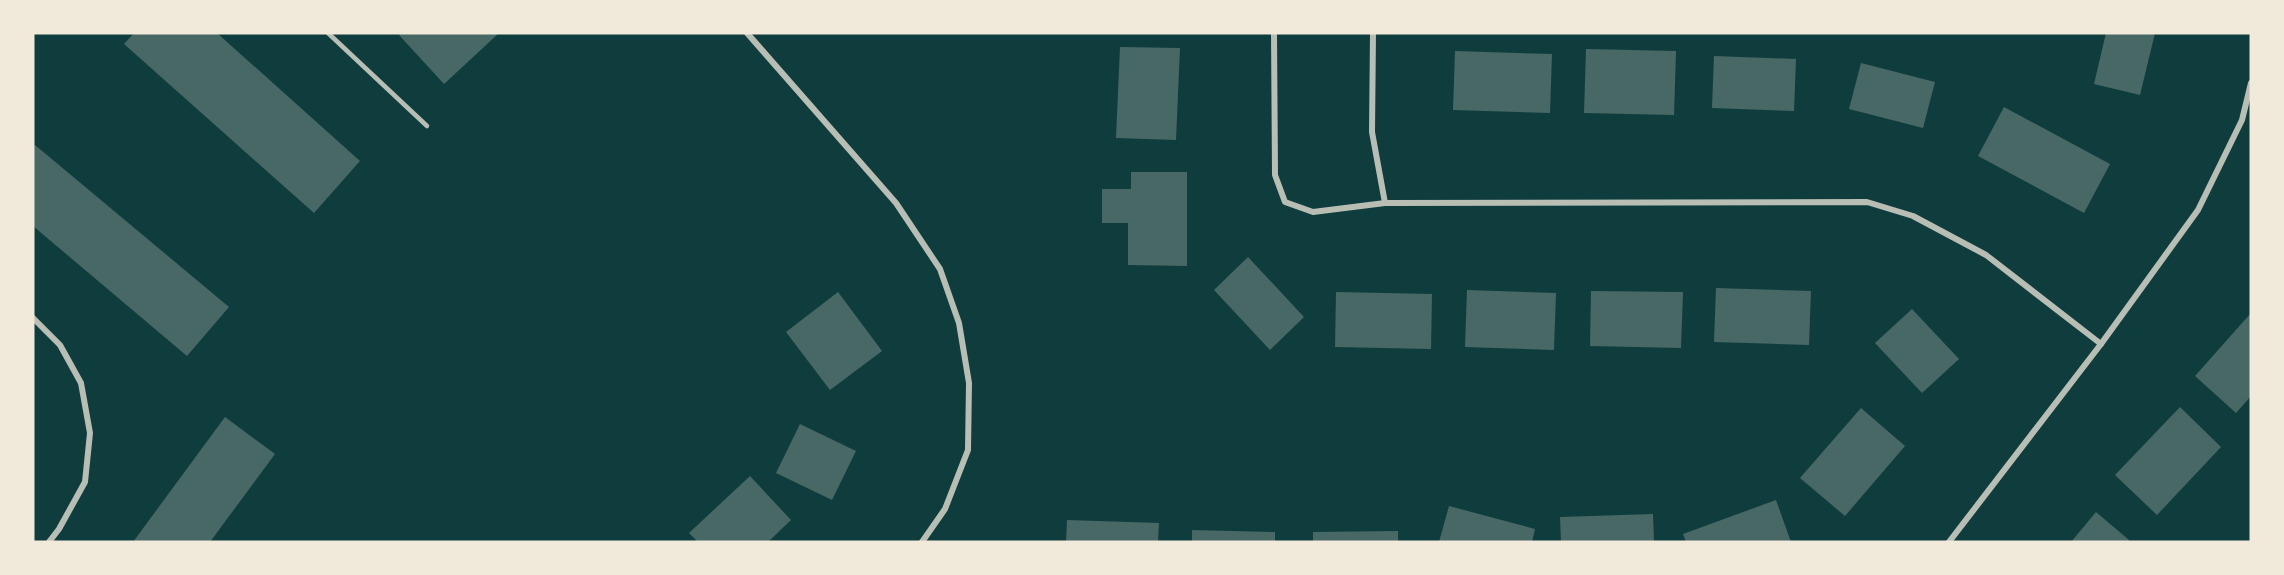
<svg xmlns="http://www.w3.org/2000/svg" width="2284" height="575" viewBox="0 0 2284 575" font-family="Mulish,sans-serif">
<rect width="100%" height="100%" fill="#0f3d3e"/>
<g fill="#486865">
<polygon points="134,33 217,33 360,161 314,213 124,44"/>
<polygon points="402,33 499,33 444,84 399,35"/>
<polygon points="2106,33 2155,33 2140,95 2094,84"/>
<polygon points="1120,47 1180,48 1176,140 1116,138"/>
<polygon points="1586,49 1676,51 1674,115 1584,113"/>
<polygon points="1455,51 1552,54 1550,113 1453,110"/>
<polygon points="1714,56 1796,59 1794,111 1712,108"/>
<polygon points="1861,63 1935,82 1923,128 1849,109"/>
<polygon points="2004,107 2110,164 2084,213 1978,156"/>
<polygon points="35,145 229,307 187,356 33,226 33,147"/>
<polygon points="1131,172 1187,172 1187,266 1128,265 1128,223 1102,223 1102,189 1131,189"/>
<polygon points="1248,257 1304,317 1270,350 1214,290"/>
<polygon points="1716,288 1811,291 1809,345 1714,342"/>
<polygon points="1467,290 1556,293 1554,350 1465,347"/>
<polygon points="1591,291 1683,292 1681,348 1590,346"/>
<polygon points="838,292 882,351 830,390 786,332"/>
<polygon points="1336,292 1432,294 1431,349 1335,347"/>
<polygon points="1912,309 1959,359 1922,393 1875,343"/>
<polygon points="2251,313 2251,396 2236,413 2195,376"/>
<polygon points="2180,407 2221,447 2157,515 2115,475"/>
<polygon points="1861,408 1905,446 1845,516 1800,478"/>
<polygon points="225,417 275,454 210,542 133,542"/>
<polygon points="800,424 856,451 832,500 776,473"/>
<polygon points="750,476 791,520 768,542 698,542 689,533"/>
<polygon points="1776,500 1791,542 1686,542 1683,534"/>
<polygon points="1449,506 1535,529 1532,542 1439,542"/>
<polygon points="2096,512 2129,540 2128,542 2071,542"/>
<polygon points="1653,514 1654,542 1561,542 1560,517"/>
<polygon points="1067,520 1159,523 1158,542 1066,542"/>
<polygon points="1192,530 1275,532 1275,542 1192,542"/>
<polygon points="1398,531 1398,542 1313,542 1313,532"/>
</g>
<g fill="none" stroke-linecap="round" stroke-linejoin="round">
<polyline stroke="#b8beb3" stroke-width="4.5" points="328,33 427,126"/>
<g stroke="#b8beb3" stroke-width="6">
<polyline points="747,33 896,203 940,269 959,323 969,383 968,450 945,509 922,542"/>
<polyline points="1274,33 1275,175 1285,202 1313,212 1385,203 1867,202 1913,216 1986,255 2101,344"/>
<polyline points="1373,33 1372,132 1385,203"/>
<polyline points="33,318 60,345 81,383 90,433 85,482 59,529 49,542"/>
<polyline points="1949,542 2101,344 2198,210 2242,120 2251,83"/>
</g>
</g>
<rect width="2284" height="575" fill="none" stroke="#f1e9da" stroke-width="69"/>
</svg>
